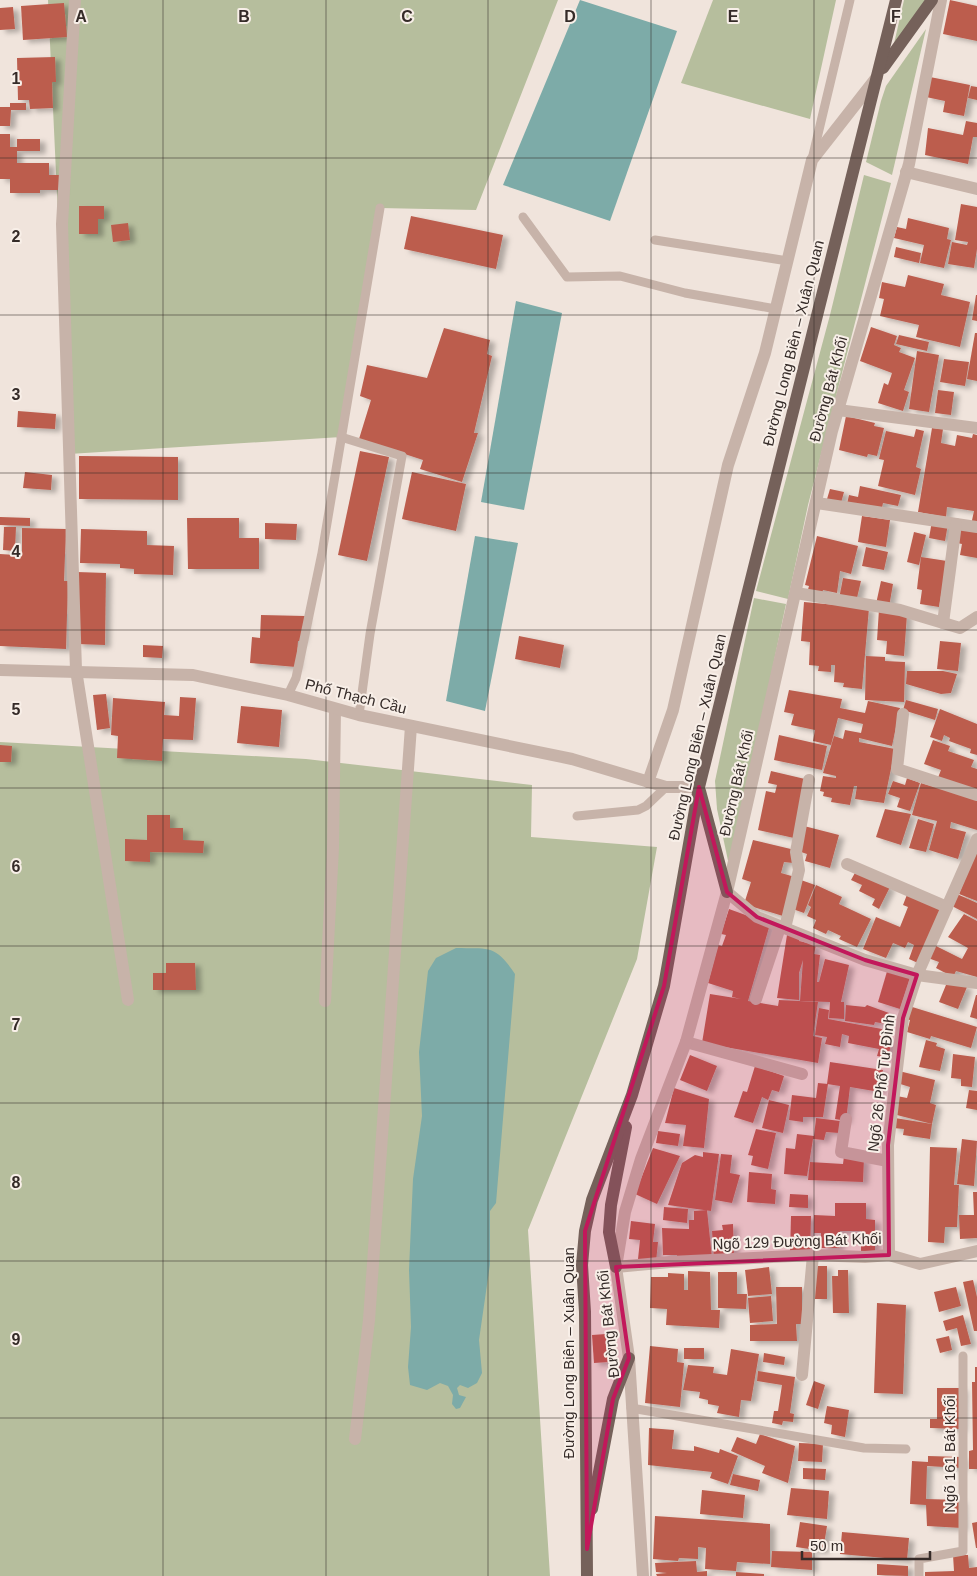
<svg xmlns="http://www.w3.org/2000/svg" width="977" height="1576" viewBox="0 0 977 1576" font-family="Arial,sans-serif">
<defs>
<filter id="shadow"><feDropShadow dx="5.5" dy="3" stdDeviation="2.5" flood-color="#0004"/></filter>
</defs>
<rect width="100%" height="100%" fill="#f0e4dc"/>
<g fill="#b6be9d">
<polygon points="48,0 558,0 476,210 380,208 341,437 69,454"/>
<polygon points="713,0 836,0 810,119 681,83"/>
<polygon points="904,0 928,0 893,48"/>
<polygon points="926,29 892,175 866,162 881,101 886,86"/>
<polygon points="864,175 891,183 808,505 788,599 756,591 830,315"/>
<polygon points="754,598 786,604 730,870 717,809 715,781"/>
<polygon points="0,742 306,759 532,785 531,837 657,847 637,959 528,1230 550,1576 0,1576"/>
</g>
<g fill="#7daba8">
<polygon points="580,0 677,31 610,221 503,185"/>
<polygon points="516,301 562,313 524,510 481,502"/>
<polygon points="475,536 518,543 485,711 446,701"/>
<path d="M456,948C489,949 495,944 515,974L496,1203L490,1211V1264L479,1340L482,1373L477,1383L468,1388L460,1385L457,1388L459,1395L466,1397L460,1408L456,1409L452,1404L453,1395L448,1386L440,1383L427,1390L410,1385L408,1367L411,1327L409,1270L413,1179L422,1116L419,1052L428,971L436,958Z"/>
</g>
<g fill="#bc5d4e" filter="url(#shadow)">
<polygon points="950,0 977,6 977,41 943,34"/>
<polygon points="64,3 67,37 23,40 21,6"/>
<polygon points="13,7 15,29 0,30 0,8"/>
<polygon points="55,57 56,82 52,82 53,108 30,109 29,100 18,100 17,58"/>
<polygon points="930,77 970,85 964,116 943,112 945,101 926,97"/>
<polygon points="971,86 977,87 977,100 968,98"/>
<polygon points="10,103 26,103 26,110 11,110 10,126 0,126 0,107 10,107"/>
<polygon points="966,121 977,123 977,137 973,137 968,164 925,155 928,128 963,135"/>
<polygon points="0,134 10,134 10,147 17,147 17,139 40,139 40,151 17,151 17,163 49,163 49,175 60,175 60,190 40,190 40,193 10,193 10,179 0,179"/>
<polygon points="961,204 977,207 977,249 974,268 948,264 952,242 967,245 968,242 955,240"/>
<polygon points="79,206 104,206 104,219 98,219 98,234 79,234"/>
<polygon points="411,216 503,235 496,269 404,249"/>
<polygon points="908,218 949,228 947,239 951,240 944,268 920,263 924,245 894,238 897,227 906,229"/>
<polygon points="128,223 130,240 113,242 111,225"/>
<polygon points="896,247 921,253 919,263 894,257"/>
<polygon points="908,275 944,284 941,295 970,302 960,347 916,337 919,325 880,316 884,299 879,298 882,282 905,287"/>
<polygon points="976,295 977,295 977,321 972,320"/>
<polygon points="871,327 897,336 894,345 901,348 899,352 915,358 904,390 909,392 903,411 878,403 884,383 888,385 892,373 860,361"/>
<polygon points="444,328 490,340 487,354 492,356 474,433 478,433 462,482 420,469 423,460 359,439 371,400 360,396 367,365 427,378"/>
<polygon points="975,333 977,333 977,381 967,379"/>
<polygon points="899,335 929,342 927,351 896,344"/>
<polygon points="917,351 939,355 929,412 909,409"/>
<polygon points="944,359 969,362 965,386 940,382"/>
<polygon points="938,390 954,392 951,415 935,413"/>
<polygon points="18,411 56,414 55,429 17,427"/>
<polygon points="846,416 875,423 874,426 884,428 877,456 868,454 867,457 839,450"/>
<polygon points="932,428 943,429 941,443 955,446 957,435 972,438 973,434 977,435 977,526 971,525 974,511 947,507 946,517 918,512"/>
<polygon points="916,429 924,431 916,467 921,469 915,495 878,486 884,460 879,459 886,431 914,437"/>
<polygon points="360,451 389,457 367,561 338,555"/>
<polygon points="79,456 178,457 178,500 79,499"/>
<polygon points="25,472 52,475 51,490 23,488"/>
<polygon points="412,472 466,484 456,531 402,519"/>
<polygon points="860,486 901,495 898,506 883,503 881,512 847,504 849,495 858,497"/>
<polygon points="830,489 844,492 841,503 827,499"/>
<polygon points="862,516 890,520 886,547 858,542"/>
<polygon points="0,517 30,518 30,526 0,525"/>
<polygon points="187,518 239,518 239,538 259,538 259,569 188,569"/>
<polygon points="932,521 948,524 945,541 929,538"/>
<polygon points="265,523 297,524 296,540 265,539"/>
<polygon points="4,527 16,527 15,551 3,550"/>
<polygon points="22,528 66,529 64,581 68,581 66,649 0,646 0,554 16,555 16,552 22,552"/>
<polygon points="959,528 977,530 977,558 960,555 962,544 957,543"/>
<polygon points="81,529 147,531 147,545 174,546 173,575 134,574 134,569 120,568 120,564 80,563"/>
<polygon points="914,532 926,535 919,565 907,562"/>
<polygon points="817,536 858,546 851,574 840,571 837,593 823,590 821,597 807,593 809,586 805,585"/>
<polygon points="866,547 888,552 884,570 862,566"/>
<polygon points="921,557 947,561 939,607 920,604 922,590 917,589 918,580"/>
<polygon points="77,572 106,573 105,645 77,644"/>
<polygon points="843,578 861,581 856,602 839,599"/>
<polygon points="881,581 893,584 889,607 876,604"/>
<polygon points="804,602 869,608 862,689 843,687 844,683 834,682 835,665 831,665 831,672 818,671 819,666 809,665 810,642 801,641"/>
<polygon points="879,609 907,614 904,656 886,654 887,641 877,640"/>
<polygon points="261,615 305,616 301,641 298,641 296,667 250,663 252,637 260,638"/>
<polygon points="519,636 564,645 560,668 515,659"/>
<polygon points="940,641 961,643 958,671 937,669"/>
<polygon points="143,645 163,646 162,658 143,657"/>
<polygon points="866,656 885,657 885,661 905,662 904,702 865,700"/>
<polygon points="907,671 943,671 957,674 951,693 941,694 906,684"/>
<polygon points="789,690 842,699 840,708 865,713 868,701 900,708 892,746 859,738 859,742 895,749 884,803 855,799 857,786 854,786 850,805 831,802 832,798 823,796 824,792 820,791 823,776 836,778 836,776 823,773 834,736 843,739 845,730 861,733 863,724 838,718 831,745 813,741 815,730 791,725 794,714 784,712"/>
<polygon points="106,694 110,728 97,730 93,695"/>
<polygon points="180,697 196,698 193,740 163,739 162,761 117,758 118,736 111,735 113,698 165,702 164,715 179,716"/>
<polygon points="906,700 938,709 935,720 903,710"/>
<polygon points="241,706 282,710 279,747 237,743"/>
<polygon points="940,709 977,724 977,755 970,753 971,749 949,741 950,738 944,735 942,741 930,737"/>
<polygon points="779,735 827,746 822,770 774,760"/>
<polygon points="933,740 950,746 948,751 974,760 971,767 977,769 977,794 937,780 941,770 924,764"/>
<polygon points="0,745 12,746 11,762 0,762"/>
<polygon points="771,771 805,779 794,838 758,830 766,791 775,793 777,785 768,783"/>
<polygon points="907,778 920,783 910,811 897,807 900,798 888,794 893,781 905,785"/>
<polygon points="921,783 977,799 977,830 951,822 950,828 966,832 958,859 929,850 937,821 912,815"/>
<polygon points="885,809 911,814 901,845 876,837"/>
<polygon points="147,815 170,815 170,828 183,828 183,840 204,841 203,853 150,852 150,862 125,861 125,839 147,840"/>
<polygon points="918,819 934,824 926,852 909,848"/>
<polygon points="804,826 839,835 830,868 805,861 807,854 798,851"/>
<polygon points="753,840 795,850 793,863 784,862 781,873 795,877 783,916 744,904 751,882 742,879"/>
<polygon points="977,849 977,901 959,894"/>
<polygon points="856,871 890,887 879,909 872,905 875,899 859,891 862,885 851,880"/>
<polygon points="801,880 815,885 804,913 790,908"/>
<polygon points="816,885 842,897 839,904 871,919 857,947 839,939 841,936 828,930 826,934 813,928 816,920 807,916 811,907 808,905"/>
<polygon points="908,892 941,909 918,963 909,959 914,945 908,942 905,948 893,943 886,958 863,949 876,917 900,927 908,907 903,905"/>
<polygon points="957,894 977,903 977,919 950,905"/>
<polygon points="729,909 770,924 748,1001 778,1006 779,1000 818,1002 813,1036 822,1038 818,1063 702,1043 710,994 741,999 732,997 733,991 708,983 718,945 722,946 726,935 721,934"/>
<polygon points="964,914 977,921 977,977 956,971 953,977 936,968 939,962 928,958 934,945 962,959 968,948 948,937"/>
<polygon points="787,935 800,938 799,941 816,945 814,954 820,955 817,982 819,982 825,959 849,965 841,1002 844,1002 844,1019 829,1018 830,1002 800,1001 803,960 799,973 799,1000 777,998"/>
<polygon points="166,963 195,963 196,990 153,990 153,973 166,973"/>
<polygon points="888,968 910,978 900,1009 878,1002"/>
<polygon points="948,980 967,987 958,1009 939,1002"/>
<polygon points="976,995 977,995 977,1019 970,1017"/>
<polygon points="846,1005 865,1007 867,1005 889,1013 886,1024 875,1022 874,1025 845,1021"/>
<polygon points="909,1006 977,1027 971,1048 931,1036 930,1039 907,1032 910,1020 905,1019"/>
<polygon points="819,1008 829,1010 828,1019 882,1029 881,1037 892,1039 888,1058 877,1056 879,1049 848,1043 849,1036 842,1034 840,1047 825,1044 827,1037 815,1035"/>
<polygon points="926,1040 937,1043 936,1046 945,1049 940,1071 919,1067"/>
<polygon points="953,1054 975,1057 972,1087 961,1086 961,1079 951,1078"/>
<polygon points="690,1055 717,1066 707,1091 680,1080"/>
<polygon points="830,1062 883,1070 880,1092 850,1087 846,1121 835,1119 840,1086 827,1084"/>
<polygon points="755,1066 784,1076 779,1092 772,1090 768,1100 762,1097 753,1123 734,1117 743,1091 747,1092"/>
<polygon points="899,1071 935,1080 930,1103 936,1105 932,1124 893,1114 897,1096 907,1098 910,1087 897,1083"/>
<polygon points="818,1083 828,1084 823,1117 803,1117 803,1122 789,1120 792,1095 816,1098"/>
<polygon points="674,1088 709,1099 704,1148 683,1146 686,1125 665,1123"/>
<polygon points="969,1090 977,1091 977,1110 966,1108"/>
<polygon points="769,1100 789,1105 783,1133 762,1128"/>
<polygon points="816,1118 840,1121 839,1133 826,1132 824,1140 813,1139 807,1176 784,1174 786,1148 795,1149 797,1134 814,1136"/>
<polygon points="895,1118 932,1124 930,1139 903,1135 904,1129 893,1128"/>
<polygon points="756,1129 776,1133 768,1169 751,1165 753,1156 748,1155"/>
<polygon points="658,1131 680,1134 678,1146 656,1143"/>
<polygon points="962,1139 977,1141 974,1186 957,1184"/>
<polygon points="930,1147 957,1148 954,1185 959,1185 957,1227 945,1227 944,1243 928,1242"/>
<polygon points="653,1148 680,1156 657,1204 635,1194"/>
<polygon points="703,1152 719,1154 711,1211 668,1205 682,1163 695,1155 703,1157"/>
<polygon points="721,1154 732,1155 730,1173 740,1175 732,1203 715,1200"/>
<polygon points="844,1156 864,1158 863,1182 808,1180 810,1162 843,1164"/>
<polygon points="749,1172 772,1174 771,1189 776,1190 775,1204 747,1202"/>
<polygon points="973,1192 977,1192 977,1238 960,1239 959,1215 974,1215"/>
<polygon points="790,1194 808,1195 808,1208 789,1207"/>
<polygon points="835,1203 866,1203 866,1219 875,1220 875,1252 861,1252 861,1231 840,1231 839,1248 821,1248 821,1233 814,1233 814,1215 835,1216"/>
<polygon points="664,1207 688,1209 687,1223 663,1220"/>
<polygon points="707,1210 712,1258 677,1259 677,1255 663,1255 662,1228 689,1229 689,1220 694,1220 694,1211"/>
<polygon points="791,1216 811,1216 810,1254 790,1254"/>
<polygon points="631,1221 655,1224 653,1242 658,1242 656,1262 638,1259 640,1240 629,1239"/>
<polygon points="733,1224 734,1257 714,1259 712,1231 723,1230 722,1225"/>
<rect x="815" y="1266" width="12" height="33"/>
<polygon points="769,1267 772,1294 748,1296 745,1270"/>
<polygon points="838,1270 848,1270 849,1313 833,1313 832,1276 838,1276"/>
<polygon points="688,1271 710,1272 711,1310 720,1310 719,1328 666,1325 667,1309 650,1308 651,1277 668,1277 668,1273 684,1274 684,1290 688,1290"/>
<polygon points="718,1272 737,1272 737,1294 747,1294 746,1309 718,1308"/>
<polygon points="973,1280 977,1297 977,1331 974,1331 963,1282"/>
<polygon points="776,1287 802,1287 802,1324 796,1324 797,1341 750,1341 750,1325 777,1324"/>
<polygon points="956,1287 961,1306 939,1312 934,1292"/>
<polygon points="771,1296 773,1321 750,1323 748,1298"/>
<polygon points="877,1303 906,1305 903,1394 874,1393"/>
<polygon points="963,1315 971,1344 961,1346 957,1328 946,1331 943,1321"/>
<polygon points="606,1334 608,1362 594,1363 592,1335"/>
<polygon points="949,1336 952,1350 940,1353 936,1339"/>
<polygon points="650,1346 678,1349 677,1362 684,1363 680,1407 645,1403"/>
<rect x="684" y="1348" width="20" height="11"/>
<polygon points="731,1349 759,1354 751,1401 741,1400 739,1417 717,1413 719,1406 708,1404 708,1400 699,1398 700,1392 683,1390 688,1365 714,1367 713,1373 727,1375"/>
<polygon points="764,1353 785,1357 784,1365 763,1362"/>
<polygon points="975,1367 977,1367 977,1469 969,1469 969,1451 973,1450 972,1382 975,1382"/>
<polygon points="758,1371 795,1377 790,1413 794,1414 793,1422 783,1421 782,1425 772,1423 774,1411 778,1411 782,1385 757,1381"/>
<polygon points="814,1381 825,1385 818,1409 806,1405"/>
<polygon points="937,1388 962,1388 961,1429 930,1428 930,1419 937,1419"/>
<polygon points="827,1406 849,1410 845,1437 831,1434 832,1425 824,1423"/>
<polygon points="649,1428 674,1430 672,1449 694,1451 694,1446 719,1453 720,1449 738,1456 728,1484 710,1478 712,1472 648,1465"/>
<polygon points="760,1434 795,1446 788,1483 762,1473 765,1466 731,1451 737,1437 756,1444"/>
<polygon points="799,1443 823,1444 822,1462 798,1461"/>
<polygon points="928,1456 962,1457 962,1468 927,1466 926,1499 961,1500 962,1528 927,1526 926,1505 910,1504 912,1461 928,1462"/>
<polygon points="803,1468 826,1469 825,1480 803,1479"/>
<polygon points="733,1474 760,1480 758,1491 730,1485"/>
<polygon points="791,1488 829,1491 827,1519 787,1515"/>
<polygon points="702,1490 745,1495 743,1518 700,1514"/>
<polygon points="655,1516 770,1524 770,1564 737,1562 736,1571 705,1569 706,1548 698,1547 698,1559 679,1558 678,1561 653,1559"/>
<polygon points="800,1522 827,1526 823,1551 796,1547"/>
<polygon points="977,1522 977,1548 976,1548 972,1523"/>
<polygon points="842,1532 909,1538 907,1560 840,1554"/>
<polygon points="772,1551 812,1552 812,1570 771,1567"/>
<polygon points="953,1555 968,1555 969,1568 977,1567 977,1576 925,1576 925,1572 954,1571"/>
<polygon points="696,1561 697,1572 707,1571 707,1576 657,1576 656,1574 667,1573 656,1572 655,1563"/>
<polygon points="877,1564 908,1566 908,1576 877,1575"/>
<polygon points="736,1572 764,1574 764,1576 736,1576"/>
</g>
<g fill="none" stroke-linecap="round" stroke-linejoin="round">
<g stroke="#c7b3a9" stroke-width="9">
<polyline points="813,155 850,0"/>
<polyline points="523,217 567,277 620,276 685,293 776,309"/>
<polyline points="655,240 788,261"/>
<polyline points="341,437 402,456 370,634 359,715"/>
<polyline points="288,695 296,678 322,553 380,208"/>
<polyline points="577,816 638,810 646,806 666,787"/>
<polyline points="631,1408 864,1448 906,1449"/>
<polyline points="919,1576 919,1559 963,1551 963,1356"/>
</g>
<g stroke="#c7b3a9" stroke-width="12">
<polyline points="75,0 62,224 76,670 128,1000"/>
<polyline points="906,172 977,189"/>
<polyline points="838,410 977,428"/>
<polyline points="817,503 977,527"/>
<polyline points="796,593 900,610 960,628 977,617"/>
<polyline points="943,623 956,524"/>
<polyline points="903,714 897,769 977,795"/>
<polyline points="648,782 673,710 728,465 765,353 812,160 877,77"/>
<polyline points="847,864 947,907"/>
<polyline points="727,892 757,917 865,960 917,975 977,983"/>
<polyline points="785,928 799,870 796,852 809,780"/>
<polyline points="756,999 780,927"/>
<polyline points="325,1001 333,848 335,709"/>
<polyline points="686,1042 802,1074"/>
<polyline points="846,1119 841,1152 888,1161"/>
<polyline points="889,1255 888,1145 903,1018 917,975 977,839"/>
<polyline points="616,1267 670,1262 813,1255 865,1257 889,1255 920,1264 977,1251"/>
<polyline points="802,1375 813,1255"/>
<polyline points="355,1439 369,1320 411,726"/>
<polyline points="643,1576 629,1358 616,1267 625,1212 641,1159 686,1042 727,892 832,431 909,164 941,0"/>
</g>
<polyline stroke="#c7b3a9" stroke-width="12" points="0,670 193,675 288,695 359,715 572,759 666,787 699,787"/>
<g stroke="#75615a" stroke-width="12">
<polyline points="883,68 932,0"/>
<polyline points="700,791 727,892"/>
<polyline points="616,1267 609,1232 611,1205 626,1127"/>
<polyline points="592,1509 613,1399 629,1358"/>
<polyline points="587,1576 585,1312 582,1265 585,1231 592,1200 632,1095 664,986 699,787 896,0"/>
</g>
</g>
<path fill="#c2185b" fill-opacity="0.2" stroke="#c2185b" stroke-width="4" stroke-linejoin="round" d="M699,787L727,892L757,917L865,960L917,975L903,1018L888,1145L889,1255L616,1267L629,1358L613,1399L587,1549L585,1231L664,986Z"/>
<path fill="none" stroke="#352b28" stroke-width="1" stroke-opacity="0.55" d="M163,0V1576M326,0V1576M488,0V1576M651,0V1576M814,0V1576M0,158H977M0,315H977M0,473H977M0,630H977M0,788H977M0,946H977M0,1103H977M0,1261H977M0,1418H977"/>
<g text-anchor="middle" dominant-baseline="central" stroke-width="4" stroke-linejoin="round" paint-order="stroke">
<g font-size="15" fill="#352b28" stroke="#f8efe8">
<text transform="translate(793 343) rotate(-76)">Đường Long Biên – Xuân Quan</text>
<text transform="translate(828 389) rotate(-75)">Đường Bát Khối</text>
<text transform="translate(356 696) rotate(14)">Phố Thạch Cầu</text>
<text transform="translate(697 737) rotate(-77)">Đường Long Biên – Xuân Quan</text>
<text transform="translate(736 783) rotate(-77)">Đường Bát Khối</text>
<text transform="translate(881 1083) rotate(-83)">Ngõ 26 Phố Tư Đình</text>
<text transform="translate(797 1241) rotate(-2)">Ngõ 129 Đường Bát Khối</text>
<text transform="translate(608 1324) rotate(-96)">Đường Bát Khối</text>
<text transform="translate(568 1353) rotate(-90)">Đường Long Biên – Xuân Quan</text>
<text transform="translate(949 1454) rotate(-90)">Ngõ 161 Bát Khối</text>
</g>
</g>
<g font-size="16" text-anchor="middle" font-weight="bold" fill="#352b28" stroke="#f8efe8" stroke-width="4" stroke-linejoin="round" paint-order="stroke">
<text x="81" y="22">A</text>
<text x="244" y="22">B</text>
<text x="407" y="22">C</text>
<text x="570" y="22">D</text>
<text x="733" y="22">E</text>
<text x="896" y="22">F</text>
<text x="16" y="84">1</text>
<text x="16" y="242">2</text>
<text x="16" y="400">3</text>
<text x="16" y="557">4</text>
<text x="16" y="715">5</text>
<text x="16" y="872">6</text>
<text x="16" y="1030">7</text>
<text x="16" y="1188">8</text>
<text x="16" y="1345">9</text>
</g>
<path d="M802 1551v8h128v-8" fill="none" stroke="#352b28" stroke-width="2.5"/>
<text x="810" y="1551" font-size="15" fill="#352b28" stroke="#f8efe8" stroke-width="4" paint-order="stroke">50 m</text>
</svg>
